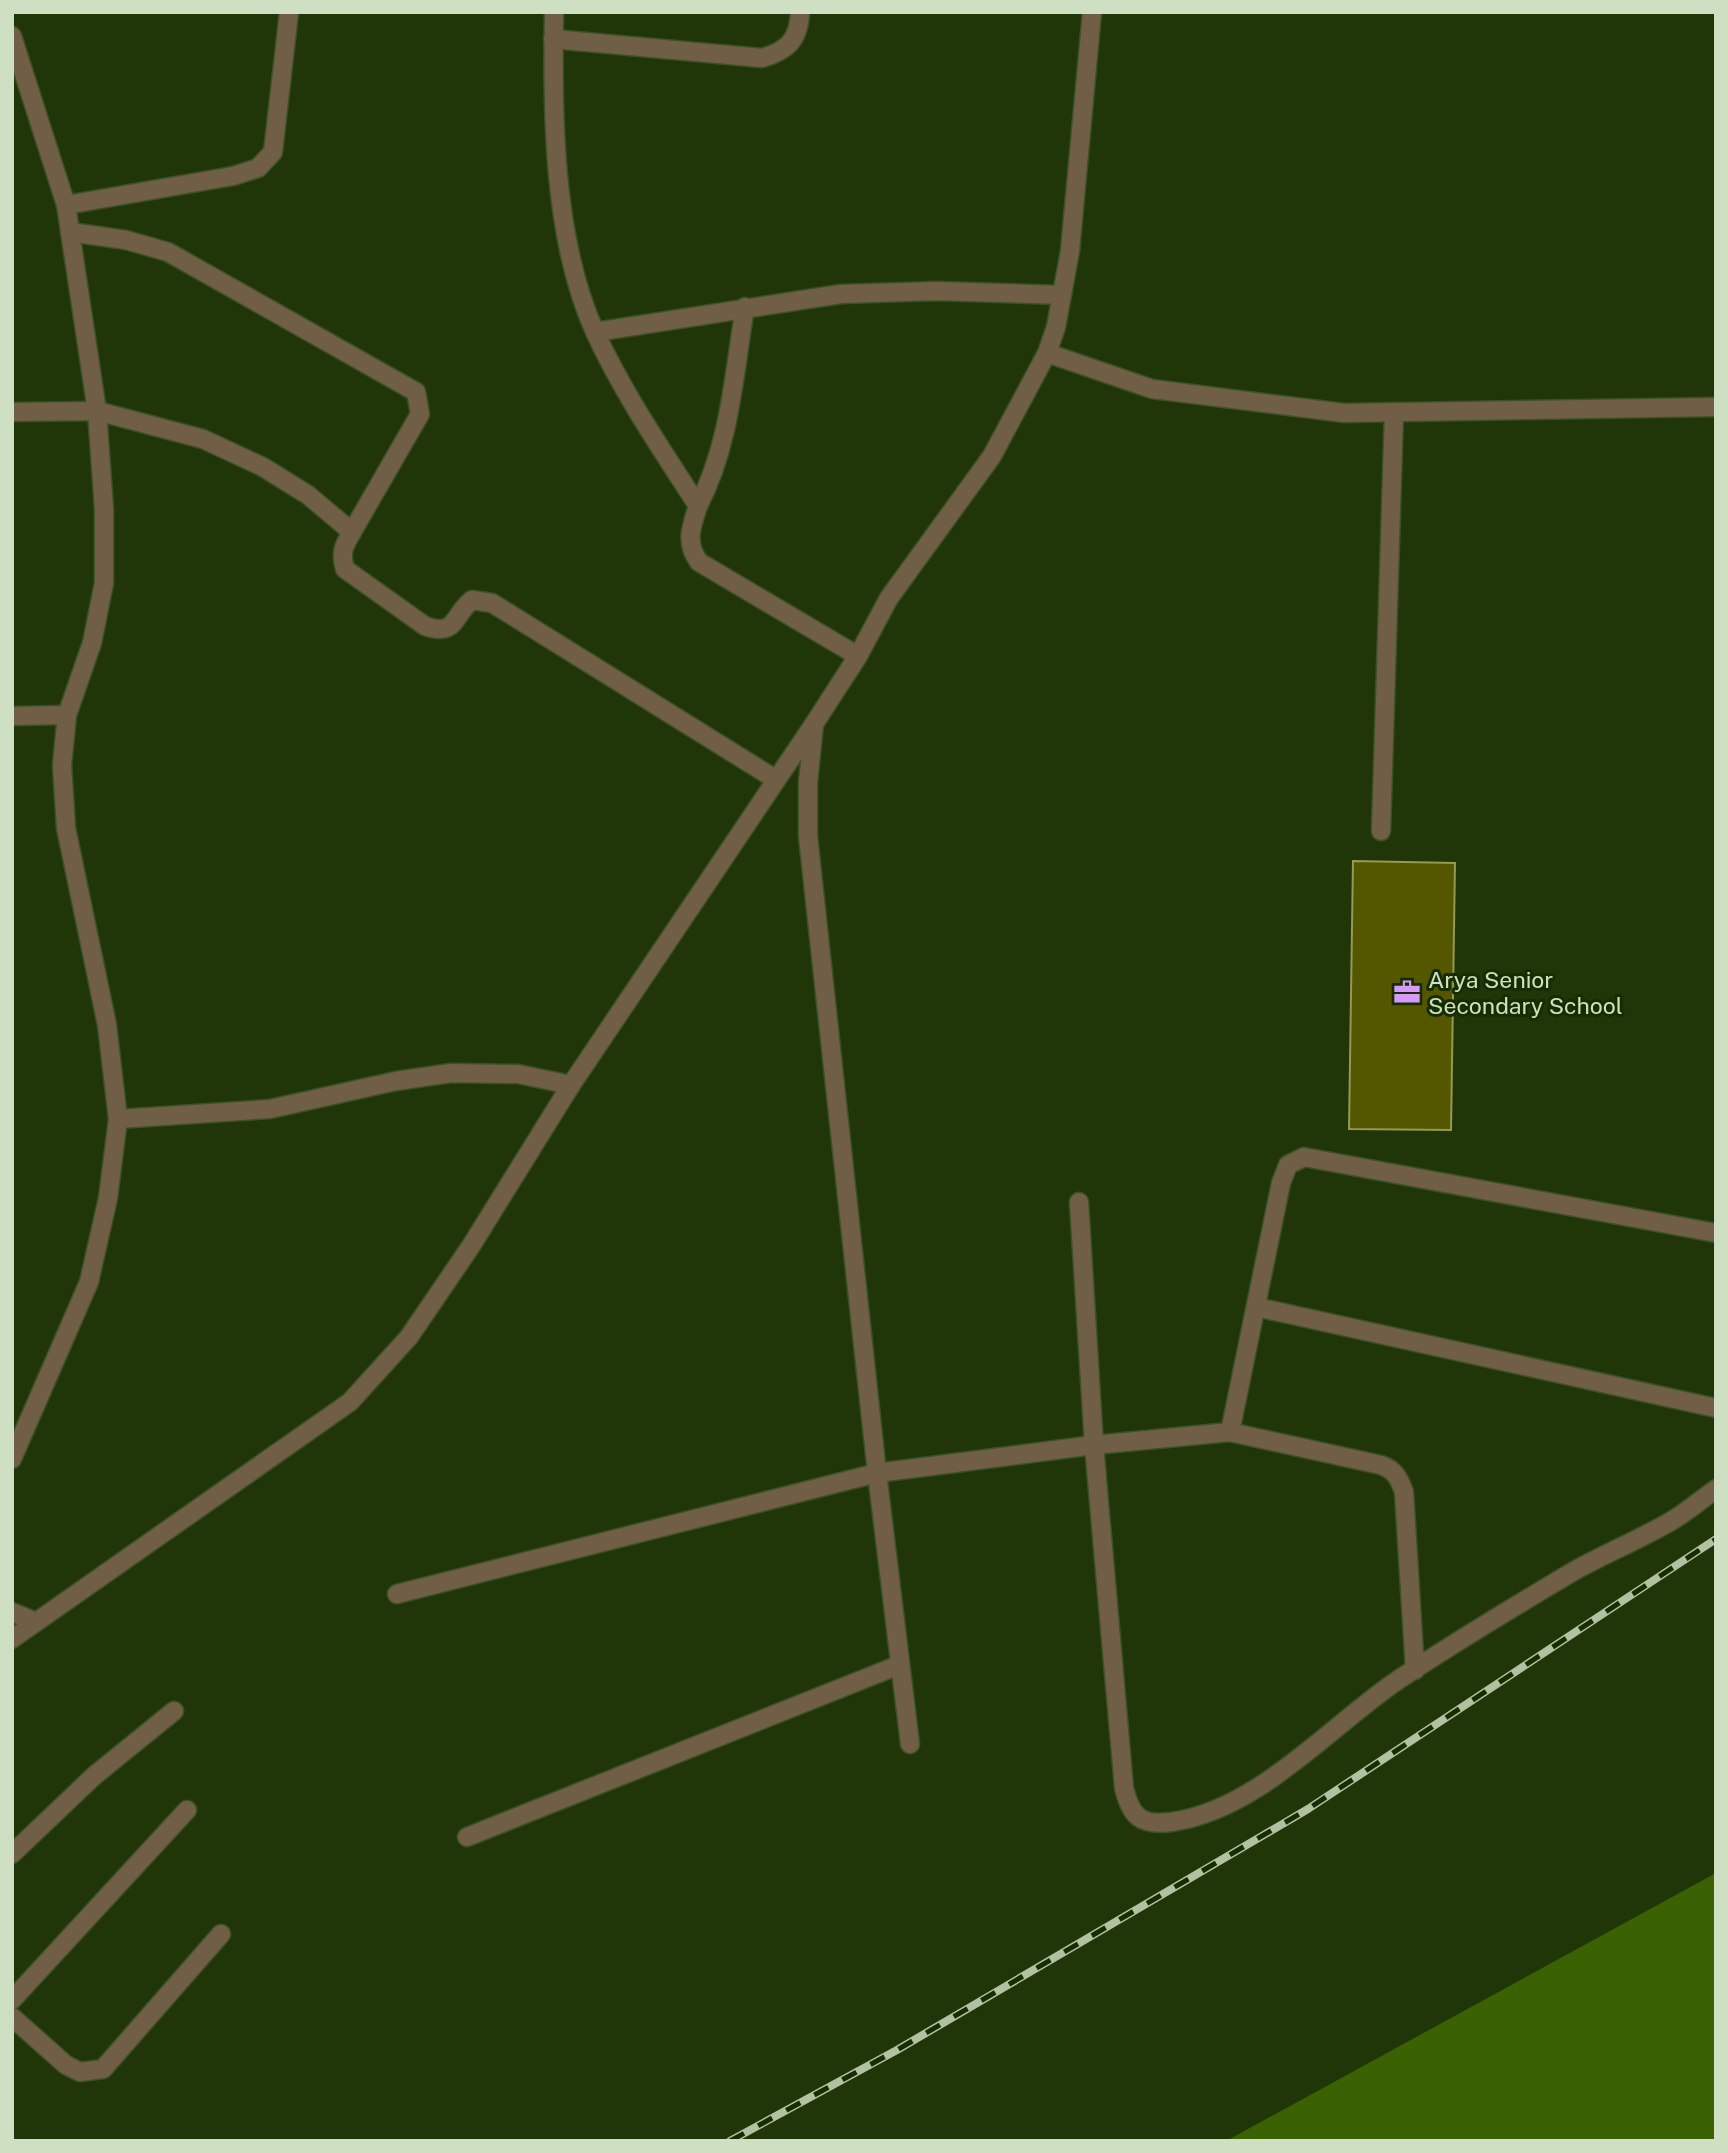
<svg xmlns="http://www.w3.org/2000/svg" width="1728" height="2153" viewBox="0 0 1728 2153" font-family="'Public Sans',sans-serif">
<rect width="100%" height="100%" fill="#213608"/>
<polygon fill="#3a6102" points="1716,1873 1716,2141 1226,2141"/>
<polygon fill="#555700" stroke="#959952" stroke-width="2" points="1353,861 1455,863 1451,1130 1349,1129"/>
<g fill="none" stroke-linecap="round" stroke-linejoin="round">
<defs>
<g id="minor">
<path d="M554,12C552,112 553,240 595,332C623,393 662,450 698,506C691,527 685,543 699,562L858,656"/>
<polyline points="12,36 66,205 97,411 104,509 104,583 92,643 67,715 62,765 66,828 107,1025 118,1119 108,1198 89,1282 12,1459"/>
<path d="M553,39L762,58C787,51 799,40 800,12"/>
<polyline points="66,205 233,176 258,168 273,152 289,12"/>
<polyline points="70,232 126,240 168,252 416,392 420,414 352,532"/>
<polyline points="595,332 841,294 937,291 1062,295"/>
<polyline points="1047,353 1152,389 1344,413 1716,407"/>
<path d="M12,412L97,411L203,439L263,467L308,495L352,532C344,545 340,553 345,569L425,626C457,637 452,616 472,600L492,603L775,779"/>
<path d="M698,506C730,445 734,374 745,307"/>
<polyline points="12,716 67,715"/>
<polyline points="814,725 808,782 808,836 877,1473 910,1744"/>
<polyline points="1381,831 1394,412"/>
<polyline points="118,1119 270,1109 396,1081 451,1073 518,1074 571,1085"/>
<path d="M1079,1202L1094,1445L1124,1788C1131,1816 1140,1826 1171,1822C1257,1811 1330,1726 1398,1680C1455,1642 1515,1606 1574,1571C1606,1553 1641,1539 1673,1520C1688,1511 1702,1499 1716,1489"/>
<polyline points="1256,1307 1716,1408"/>
<path d="M1230,1432L1381,1465C1395,1470 1399,1478 1404,1492L1415,1670"/>
<polyline points="397,1594 877,1473 1094,1445 1230,1432 1281,1183 1288,1165 1304,1157 1716,1233"/>
<polyline points="12,1612 36,1622"/>
<polyline points="12,1639 350,1402 409,1337 471,1246 571,1085 814,724 858,656 889,598 992,456 1047,353 1056,327 1070,251 1092,12"/>
<polyline points="467,1837 899,1665"/>
<polyline points="12,1854 94,1776 174,1711"/>
<polyline points="12,2000 187,1810"/>
<polyline points="12,2017 66,2065 80,2072 103,2069 221,1934"/>
</g>
</defs>
<use href="#minor" stroke="#3d5126" stroke-width="21"/>
<use href="#minor" stroke="#715e47" stroke-width="18"/>
<defs>
<polyline id="rail" points="730,2141 897,2050 1308,1809 1716,1539"/>
</defs>
<use href="#rail" stroke="#b0c2a1" stroke-width="8"/>
<use href="#rail" stroke="#172c00" stroke-width="5" stroke-dasharray="16" stroke-linecap="butt"/>
</g>
<defs>
<symbol id="office-bare" viewBox="-9 -9 18 18"><path d="M-6-3h4V-5.5h4V-3h4V5H-6ZM-1-4.5V-3h2v-1.5ZM-6 0V1H6V0Z" fill="#d69bfa" stroke="#172c00" stroke-width="2.5" paint-order="stroke"/></symbol>
</defs>
<g fill-rule="evenodd">
<use href="#office-bare" x="1388" y="973" width="38" height="38"/>
</g>
<g text-anchor="middle" dominant-baseline="central" stroke-width="6" stroke-linejoin="round" paint-order="stroke">
<g font-size="23" fill="#cee0c1" stroke="#172c00" text-anchor="start">
<text x="1428" y="979">Arya Senior<tspan x="1428" dy="26">Secondary School</tspan></text>
</g>
</g>
<rect width="1728" height="2153" fill="none" stroke="#cee0c1" stroke-width="28"/>
</svg>
